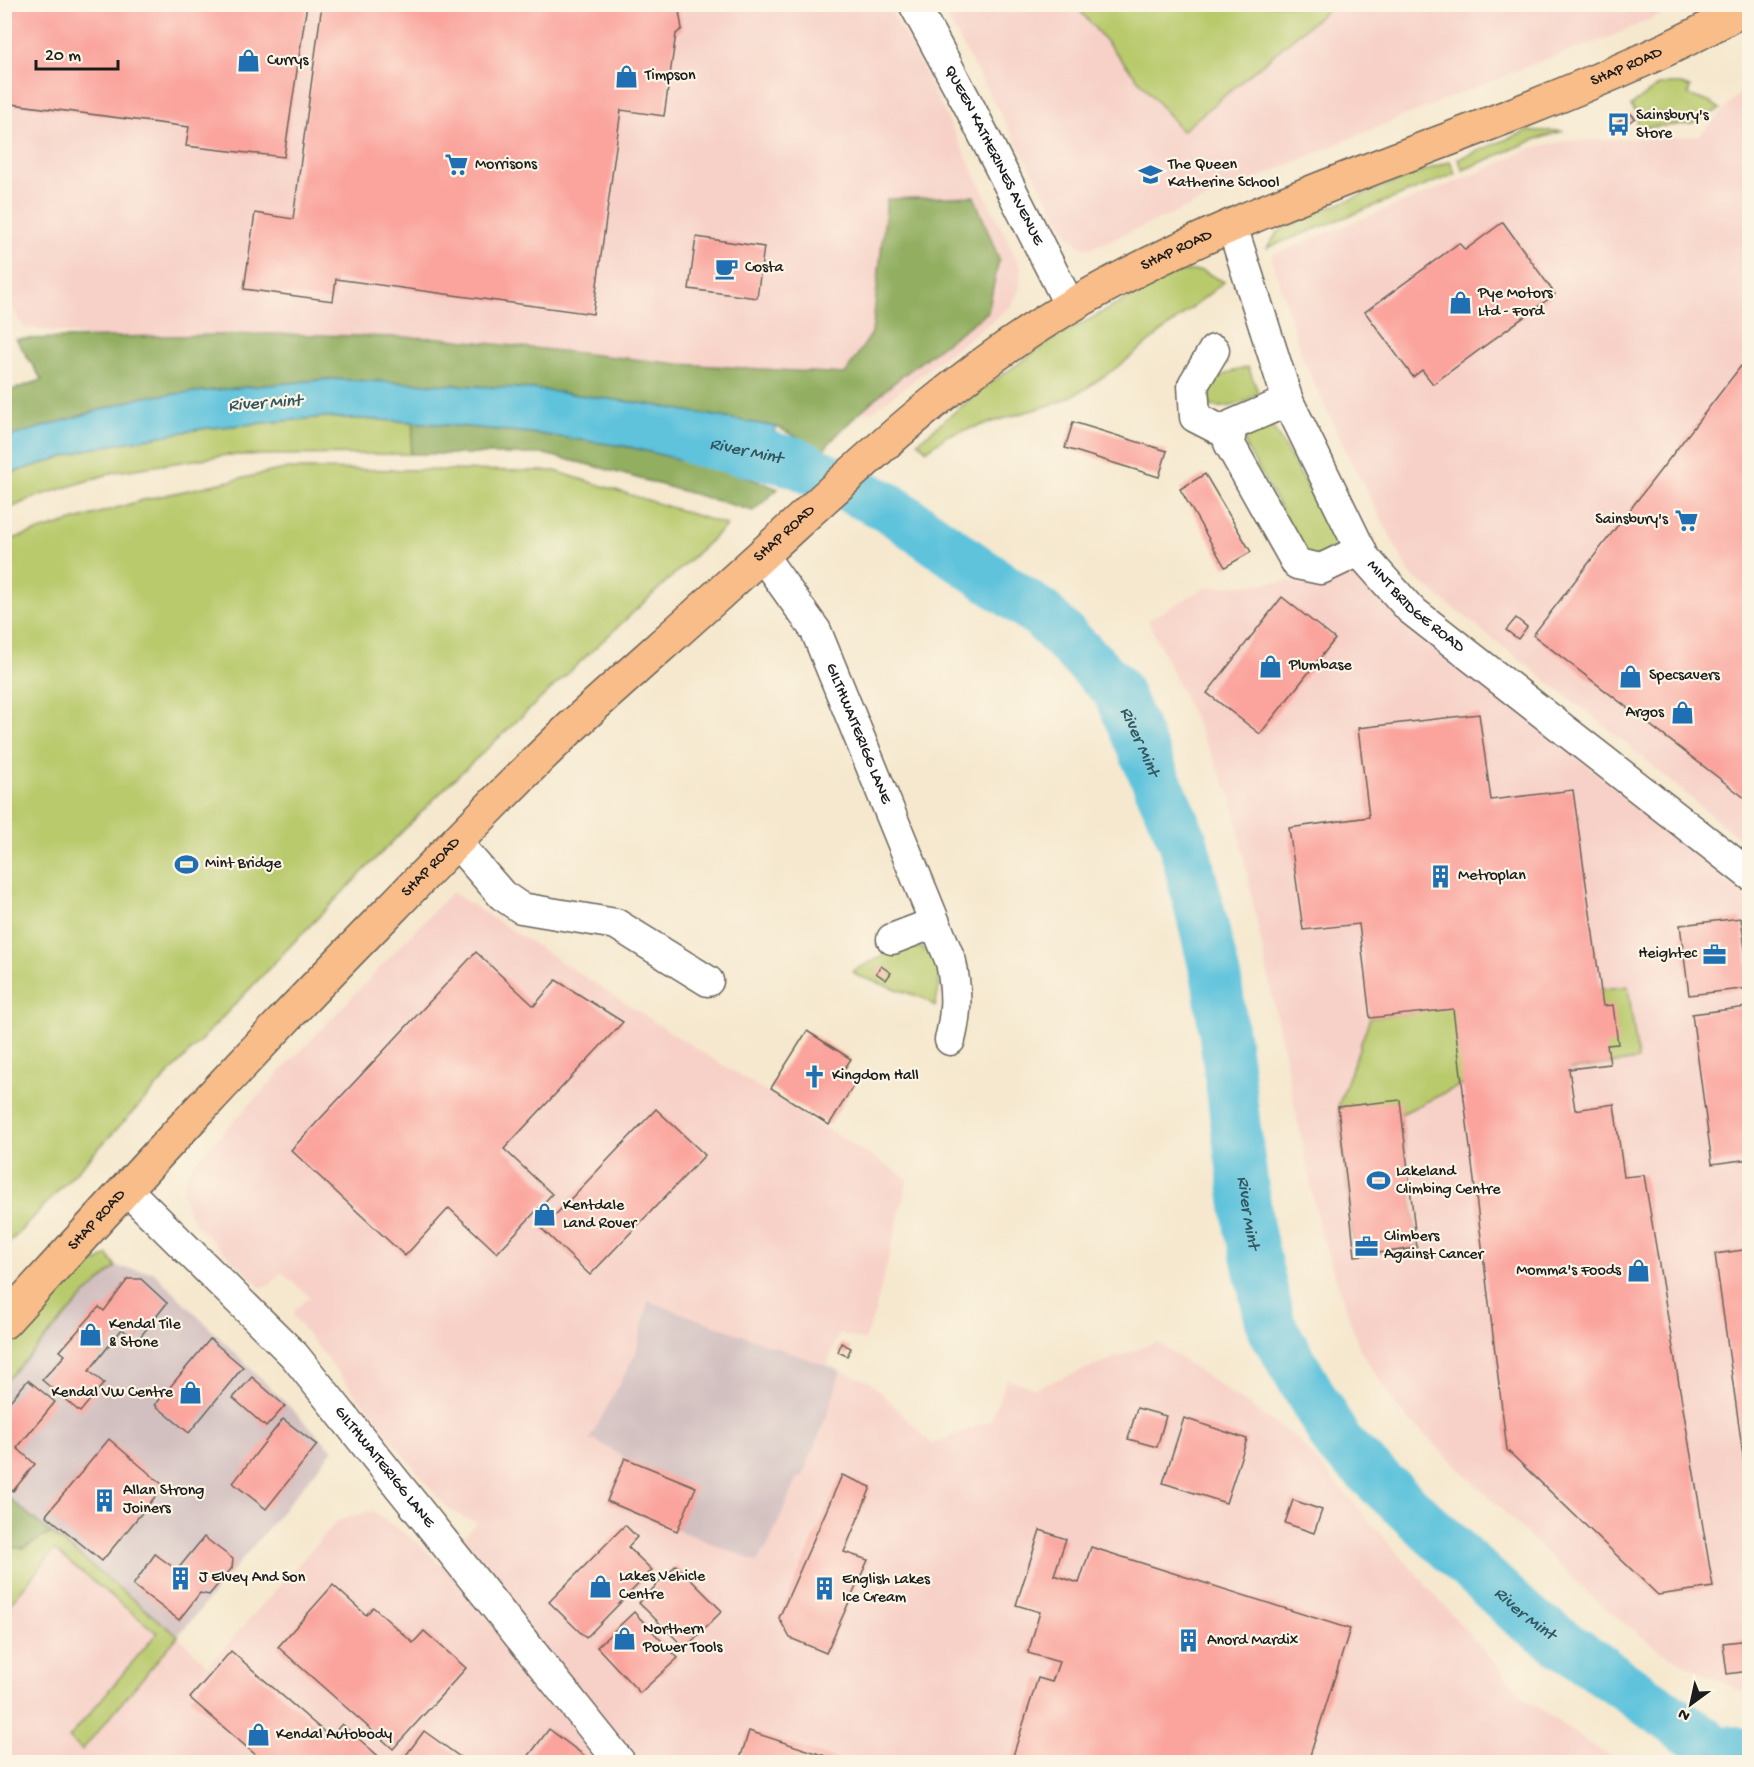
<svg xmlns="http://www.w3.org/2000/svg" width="1754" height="1767" viewBox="0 0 1754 1767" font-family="'Gochi Hand',sans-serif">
<rect width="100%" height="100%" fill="#fcf5e5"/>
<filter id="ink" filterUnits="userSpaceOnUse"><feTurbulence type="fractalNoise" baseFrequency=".0167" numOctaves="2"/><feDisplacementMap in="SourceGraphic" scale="12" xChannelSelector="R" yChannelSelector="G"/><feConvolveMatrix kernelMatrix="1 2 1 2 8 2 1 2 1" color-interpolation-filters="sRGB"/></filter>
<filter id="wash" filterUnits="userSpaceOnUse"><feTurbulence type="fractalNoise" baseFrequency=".008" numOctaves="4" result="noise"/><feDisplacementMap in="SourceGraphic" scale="24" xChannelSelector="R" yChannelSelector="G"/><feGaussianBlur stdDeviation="1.35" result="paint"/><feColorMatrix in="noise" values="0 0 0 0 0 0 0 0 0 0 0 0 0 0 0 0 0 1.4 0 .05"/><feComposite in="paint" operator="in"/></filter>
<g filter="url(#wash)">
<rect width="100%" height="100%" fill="#f5e8ce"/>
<g fill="#f7d1c8">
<polygon points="5,4 888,5 922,67 1021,268 1019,290 1011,306 872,412 757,395 124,341 24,327 5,296"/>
<polygon points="940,5 1681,5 1610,37 1544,60 1392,121 1092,248 1082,247 1071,239 1064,228"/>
<polygon points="1749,83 1749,847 1615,734 1410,574 1345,449 1303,360 1272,258 1274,254 1471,176 1532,148 1568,141 1699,136"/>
<polygon points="1350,567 1749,899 1749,1695 1663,1653 1596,1601 1398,1409 1360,1350 1321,1235 1232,799 1148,620 1205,588 1290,581 1314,586"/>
<polygon points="452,892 700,1051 908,1179 875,1312 864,1341 839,1333 827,1366 870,1382 932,1444 990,1421 1007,1379 1035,1388 1157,1342 1296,1438 1528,1701 1618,1762 5,1762 4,1495 178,1636 208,1666 337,1521 371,1511 419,1543 440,1565 477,1522 464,1518 450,1509 437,1497 293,1316 296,1308 310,1297 281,1272 270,1285 260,1287 194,1223 186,1207 183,1193 185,1179 194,1163"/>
</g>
<g fill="#d2bfc0">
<polygon points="116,1267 153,1272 333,1450 178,1636 5,1495 4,1382 86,1294"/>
<polygon points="648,1301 841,1371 827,1415 802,1478 798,1477 768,1545 757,1562 607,1501 625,1458 594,1439 589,1441 636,1353"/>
</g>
<g fill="#b9ca6d" stroke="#6a7344" stroke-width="1.5">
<polygon points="1075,5 1333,5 1182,131"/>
<polygon points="1668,84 1681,84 1690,87 1688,95 1711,103 1720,109 1691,124 1637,128 1638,115 1631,106 1659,85"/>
<polygon points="1527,131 1563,131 1534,140 1463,170 1458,159"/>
<polygon points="1450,161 1455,174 1267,248 1278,232 1305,217"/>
<polygon points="1188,271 1203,271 1224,282 1123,363 1085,389 1060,402 948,435 927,450 918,442 985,387 1055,338 1175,273"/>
<path d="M1248,367L1258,392C1246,405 1224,410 1207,405C1212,376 1222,374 1248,367Z"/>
<polygon points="325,417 414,422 410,454 227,455 115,472 32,498 5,511 4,475 89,449 200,429"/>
<polygon points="1269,420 1340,543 1320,558 1307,556 1246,447 1244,435"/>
<polygon points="284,469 555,471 727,525 448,785 293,943 5,1247 5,541 143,500"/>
<path d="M917,946C945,959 942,981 935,1006L923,998L858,976L852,971C873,961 894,949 917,946Z"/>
<polygon points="1628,986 1638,1060 1463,1084 1401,1114 1417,1248 1355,1256 1338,1107 1370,1018"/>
<polygon points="108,1255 116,1267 86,1294 5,1382 5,1351 91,1258 97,1262"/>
<polygon points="51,1533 178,1636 82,1750 69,1738 157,1633 54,1550 5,1610 5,1547 23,1548"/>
</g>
<g fill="#92ae60" stroke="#57653e" stroke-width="1.5">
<path d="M974,196L999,259L988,312C931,354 870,396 823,450L777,427L653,405L534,389L329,379L144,397L5,438V392L42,380L16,339L272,334L440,338L679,364L845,374L872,333L887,199Z"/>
<path d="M414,422C536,433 663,442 778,489L753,511L598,467L544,454H410Z"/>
<polygon points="5,1495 51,1533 23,1548 5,1547"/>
</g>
<polygon fill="#5ec3dc" stroke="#3d707c" stroke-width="1.5" points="329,379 534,389 653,405 777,427 748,477 630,447 531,433 414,422 325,417 200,429 89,449 5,475 5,438 144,397"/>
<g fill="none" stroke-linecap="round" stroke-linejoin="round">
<path stroke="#5ec3dc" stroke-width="50" id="s1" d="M696,441L795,462L888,507L1042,615L1116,689L1183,841L1217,982L1249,1228L1271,1326L1339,1444L1525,1617L1717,1750L1750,1752"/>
</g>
<g id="blocks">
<g fill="#faa49d">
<polygon points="4,4 307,4 284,157 186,146 189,127 4,103"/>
<polygon points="322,4 674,4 679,11 682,29 676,34 664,116 621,110 593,314 336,279 333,301 244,289 255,213 293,219"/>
<polygon points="1630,113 1635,118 1621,128 1617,123"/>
<polygon points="1503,222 1555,294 1433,384 1422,370 1413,377 1365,312 1459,243 1465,250"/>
<polygon points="696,237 764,247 757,298 689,289"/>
<polygon points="1741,366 1750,373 1750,802 1533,635"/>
<polygon points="1073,422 1167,451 1159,477 1065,448"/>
<polygon points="1205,474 1251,552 1225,567 1180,489"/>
<polygon points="1282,597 1335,639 1260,734 1207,693"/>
<polygon points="1516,618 1527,627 1518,639 1506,630"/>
<polygon points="1479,714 1491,800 1573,790 1603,1006 1613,1005 1618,1044 1607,1045 1610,1064 1569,1069 1575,1110 1614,1104 1624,1177 1644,1175 1713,1587 1658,1595 1507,1450 1453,1009 1370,1018 1359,924 1303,930 1289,828 1369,817 1358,728"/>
<polygon points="1741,918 1750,988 1689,995 1680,925"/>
<polygon points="476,952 534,1006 556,980 623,1022 504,1149 552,1194 497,1253 449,1208 405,1256 291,1150"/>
<polygon points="881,966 891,973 886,980 876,973"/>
<polygon points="1747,1007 1750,1023 1750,1159 1712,1164 1692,1014"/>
<polygon points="807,1031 851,1059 843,1071 857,1080 829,1125 771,1088"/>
<polygon points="1400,1100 1417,1248 1355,1256 1338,1107"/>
<polygon points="656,1109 705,1155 590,1275 542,1229"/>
<polygon points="1750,1249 1750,1491 1748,1491 1715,1254"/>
<polygon points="128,1279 141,1279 167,1303 137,1341 122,1329 89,1371 104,1383 80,1412 42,1380 65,1355 60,1351 99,1307 104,1311"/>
<polygon points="210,1339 243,1367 189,1433 155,1405"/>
<polygon points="841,1343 851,1348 847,1356 838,1352"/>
<polygon points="252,1377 285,1406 266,1427 233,1398"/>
<polygon points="28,1380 55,1402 17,1448 35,1464 13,1491 4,1485 4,1408"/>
<polygon points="1137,1408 1166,1416 1157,1447 1128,1439"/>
<polygon points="1184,1418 1247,1439 1226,1503 1163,1483"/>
<polygon points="283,1419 317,1445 266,1509 233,1483"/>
<polygon points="109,1439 164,1486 102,1561 46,1515"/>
<polygon points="625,1458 696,1487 677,1531 607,1501"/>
<polygon points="842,1475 871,1487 844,1552 868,1560 826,1653 790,1638 779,1618"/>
<polygon points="1293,1500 1322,1510 1314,1533 1285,1523"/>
<polygon points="625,1525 637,1537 628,1547 652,1570 586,1638 549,1602"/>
<polygon points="1040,1530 1066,1539 1054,1575 1079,1583 1091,1547 1350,1629 1308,1762 1011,1762 1038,1678 1052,1682 1059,1662 1028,1653 1040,1612 1016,1605"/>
<polygon points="204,1537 233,1559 232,1568 209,1595 200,1593 179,1620 133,1585 155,1554 177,1570"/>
<polygon points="676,1565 722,1611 685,1648 639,1603"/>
<polygon points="333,1585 366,1615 373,1607 413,1643 424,1631 466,1668 393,1749 278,1647"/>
<polygon points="634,1612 678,1658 640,1693 597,1647"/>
<polygon points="1750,1640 1750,1671 1727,1674 1723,1643"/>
<polygon points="231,1651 330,1737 342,1724 385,1762 264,1762 190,1698"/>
<polygon points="549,1729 586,1757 582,1762 524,1762"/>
<polygon points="424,1731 467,1762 401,1762"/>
<polygon points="749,1731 844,1762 739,1762"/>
</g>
</g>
</g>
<g filter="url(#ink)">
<use href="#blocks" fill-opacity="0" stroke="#68635a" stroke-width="1.5"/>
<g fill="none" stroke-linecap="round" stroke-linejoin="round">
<defs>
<g id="minor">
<path id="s2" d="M914,4L970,108L1070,306"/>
<path id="s3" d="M1232,226L1288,401L1364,557L1410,609L1750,875"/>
<polyline points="1214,350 1193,385 1195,417 1230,435"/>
<polyline points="1288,401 1232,425 1229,443 1297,564 1321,569 1361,550"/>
<path id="s4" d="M762,555L816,631L951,962C957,992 957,1011 950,1040"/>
<polyline points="456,842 502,895 521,908 616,924 708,981"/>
<polyline points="892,939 934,923"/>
<path id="s5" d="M126,1189L294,1355L620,1762"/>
</g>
<g id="highway">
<path id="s6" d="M4,1322C132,1182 260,1042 393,907C455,843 517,778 582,717C631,672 682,628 731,583C839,486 942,382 1067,308C1212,223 1372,170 1527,109C1604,78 1679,47 1750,5"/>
</g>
</defs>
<use href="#minor" stroke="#68635a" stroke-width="33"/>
<use href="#highway" stroke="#68635a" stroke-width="36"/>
<use href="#minor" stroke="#fff" stroke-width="30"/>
<use href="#highway" stroke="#f8bd89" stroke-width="33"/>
</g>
</g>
<defs>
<symbol id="shop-bare" viewBox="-9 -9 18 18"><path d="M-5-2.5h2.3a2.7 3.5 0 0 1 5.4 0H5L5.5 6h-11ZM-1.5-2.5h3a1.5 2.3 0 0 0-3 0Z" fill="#1f6fb2" stroke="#fcf5e5" stroke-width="2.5" paint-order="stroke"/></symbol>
<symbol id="bus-bare" viewBox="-9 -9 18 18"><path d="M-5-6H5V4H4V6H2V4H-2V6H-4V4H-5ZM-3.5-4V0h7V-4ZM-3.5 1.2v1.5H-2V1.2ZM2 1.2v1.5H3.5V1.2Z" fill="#1f6fb2" stroke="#fcf5e5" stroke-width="2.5" paint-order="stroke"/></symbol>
<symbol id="supermarket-bare" viewBox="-9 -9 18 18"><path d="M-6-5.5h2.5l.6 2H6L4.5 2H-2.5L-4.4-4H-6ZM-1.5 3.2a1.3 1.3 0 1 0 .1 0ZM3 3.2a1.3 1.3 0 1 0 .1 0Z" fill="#1f6fb2" stroke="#fcf5e5" stroke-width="2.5" paint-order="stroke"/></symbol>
<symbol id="school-bare" viewBox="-9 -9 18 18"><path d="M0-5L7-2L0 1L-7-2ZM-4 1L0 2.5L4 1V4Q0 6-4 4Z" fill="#1f6fb2" stroke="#fcf5e5" stroke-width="2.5" paint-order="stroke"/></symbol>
<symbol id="cafe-bare" viewBox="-9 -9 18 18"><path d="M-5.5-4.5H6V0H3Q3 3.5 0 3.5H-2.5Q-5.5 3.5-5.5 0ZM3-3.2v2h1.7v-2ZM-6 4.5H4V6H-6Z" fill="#1f6fb2" stroke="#fcf5e5" stroke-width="2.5" paint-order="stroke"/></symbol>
<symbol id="stadium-bare" viewBox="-9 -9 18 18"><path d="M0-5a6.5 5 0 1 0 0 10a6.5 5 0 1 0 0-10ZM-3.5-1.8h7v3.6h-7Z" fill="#1f6fb2" stroke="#fcf5e5" stroke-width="2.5" paint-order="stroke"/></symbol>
<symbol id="building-bare" viewBox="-9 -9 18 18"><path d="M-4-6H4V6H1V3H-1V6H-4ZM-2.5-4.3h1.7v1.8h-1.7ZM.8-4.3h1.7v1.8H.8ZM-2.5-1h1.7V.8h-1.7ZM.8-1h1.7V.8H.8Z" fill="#1f6fb2" stroke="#fcf5e5" stroke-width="2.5" paint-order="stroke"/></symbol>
<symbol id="office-bare" viewBox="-9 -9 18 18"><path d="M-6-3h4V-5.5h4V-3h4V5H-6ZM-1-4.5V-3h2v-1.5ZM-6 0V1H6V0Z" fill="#1f6fb2" stroke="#fcf5e5" stroke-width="2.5" paint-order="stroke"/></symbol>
<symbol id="church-bare" viewBox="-9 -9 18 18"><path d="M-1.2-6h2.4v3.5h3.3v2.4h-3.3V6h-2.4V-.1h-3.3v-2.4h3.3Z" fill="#1f6fb2" stroke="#fcf5e5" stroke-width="2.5" paint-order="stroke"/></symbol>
</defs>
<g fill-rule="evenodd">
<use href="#shop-bare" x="232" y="44" width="33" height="33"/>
<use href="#shop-bare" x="610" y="60" width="33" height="33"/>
<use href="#bus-bare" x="1602" y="108" width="33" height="33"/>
<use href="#supermarket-bare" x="440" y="148" width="33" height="33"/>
<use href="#school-bare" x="1134" y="158" width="33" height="33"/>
<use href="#cafe-bare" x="710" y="252" width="33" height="33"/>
<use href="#shop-bare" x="1444" y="286" width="33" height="33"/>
<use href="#supermarket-bare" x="1670" y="504" width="33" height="33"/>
<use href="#shop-bare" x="1254" y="650" width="33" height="33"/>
<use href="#shop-bare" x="1614" y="660" width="33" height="33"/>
<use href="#shop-bare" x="1666" y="696" width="33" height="33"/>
<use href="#stadium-bare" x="170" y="848" width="33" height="33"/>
<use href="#building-bare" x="1424" y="860" width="33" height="33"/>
<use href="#office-bare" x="1698" y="938" width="33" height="33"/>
<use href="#church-bare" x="798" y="1060" width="33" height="33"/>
<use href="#stadium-bare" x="1362" y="1164" width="33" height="33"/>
<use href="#shop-bare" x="528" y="1198" width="33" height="33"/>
<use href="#office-bare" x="1350" y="1230" width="33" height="33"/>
<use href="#shop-bare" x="1622" y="1254" width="33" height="33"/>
<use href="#shop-bare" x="74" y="1318" width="33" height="33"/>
<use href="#shop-bare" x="174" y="1376" width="33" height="33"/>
<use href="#building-bare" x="88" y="1484" width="33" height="33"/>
<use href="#building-bare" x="164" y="1562" width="33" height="33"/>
<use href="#shop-bare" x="584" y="1570" width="33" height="33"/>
<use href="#building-bare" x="808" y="1572" width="33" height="33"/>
<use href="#shop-bare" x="608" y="1622" width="33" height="33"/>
<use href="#building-bare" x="1172" y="1624" width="33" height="33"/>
<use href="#shop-bare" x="242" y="1718" width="33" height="33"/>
</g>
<g text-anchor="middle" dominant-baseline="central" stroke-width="4.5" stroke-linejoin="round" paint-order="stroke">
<g font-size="16" fill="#1c1c1c" stroke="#fcf5e5" text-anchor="start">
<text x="267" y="61">Currys</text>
<text x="645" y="76">Timpson</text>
<text x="1636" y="116">Sainsbury's<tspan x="1636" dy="18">Store</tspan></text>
<text x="475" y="165">Morrisons</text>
<text x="1168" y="165">The Queen<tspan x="1168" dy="18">Katherine School</tspan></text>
<text x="745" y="268">Costa</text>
<text x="1478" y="294">Pye Motors<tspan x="1478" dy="18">Ltd - Ford</tspan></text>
<text x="1668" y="520" text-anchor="end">Sainsbury's</text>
<text x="1289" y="666">Plumbase</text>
<text x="1649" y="676">Specsavers</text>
<text x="1664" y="713" text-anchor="end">Argos</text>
<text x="205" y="864">Mint Bridge</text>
<text x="1458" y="876">Metroplan</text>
<text x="1697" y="954" text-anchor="end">Heightec</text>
<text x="832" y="1076">Kingdom Hall</text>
<text x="1396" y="1172">Lakeland<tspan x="1396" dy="18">Climbing Centre</tspan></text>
<text x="563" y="1206">Kentdale<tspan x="563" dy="18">Land Rover</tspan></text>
<text x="1384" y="1237">Climbers<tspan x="1384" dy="18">Against Cancer</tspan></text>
<text x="1621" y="1271" text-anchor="end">Momma's Foods</text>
<text x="109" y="1325">Kendal Tile<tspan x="109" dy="18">&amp; Stone</tspan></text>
<text x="173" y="1393" text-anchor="end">Kendal VW Centre</text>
<text x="123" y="1491">Allan Strong<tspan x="123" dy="18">Joiners</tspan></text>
<text x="619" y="1577">Lakes Vehicle<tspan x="619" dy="18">Centre</tspan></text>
<text x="199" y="1578">J Elvey And Son</text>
<text x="842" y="1580">English Lakes<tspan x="842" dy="18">Ice Cream</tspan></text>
<text x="643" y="1630">Northern<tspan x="643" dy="18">Power Tools</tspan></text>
<text x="1207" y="1641">Anord Mardix</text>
<text x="276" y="1735">Kendal Autobody</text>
</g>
<g font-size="16" fill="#1c1c1c" stroke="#fcf5e5">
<text stroke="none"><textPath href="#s6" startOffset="2082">SHAP ROAD</textPath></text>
<text stroke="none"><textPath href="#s2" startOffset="171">QUEEN KATHERINES AVENUE</textPath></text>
<text stroke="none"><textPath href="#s6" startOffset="1596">SHAP ROAD</textPath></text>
<text stroke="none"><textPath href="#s6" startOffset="1110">SHAP ROAD</textPath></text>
<text stroke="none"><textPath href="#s3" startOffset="429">MINT BRIDGE ROAD</textPath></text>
<text stroke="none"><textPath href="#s4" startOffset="204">GILTHWAITERIGG LANE</textPath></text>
<text stroke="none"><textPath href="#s6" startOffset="624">SHAP ROAD</textPath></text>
<text stroke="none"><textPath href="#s6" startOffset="138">SHAP ROAD</textPath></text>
<text stroke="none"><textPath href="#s5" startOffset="380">GILTHWAITERIGG LANE</textPath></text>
</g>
<g font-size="18" font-style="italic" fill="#33565f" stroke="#fcf5e5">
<text transform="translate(265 404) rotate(-4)">River Mint</text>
<text stroke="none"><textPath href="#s1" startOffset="51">River Mint</textPath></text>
<text stroke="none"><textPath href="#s1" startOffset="555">River Mint</textPath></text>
<text stroke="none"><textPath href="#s1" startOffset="1041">River Mint</textPath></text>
<text stroke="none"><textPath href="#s1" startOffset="1545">River Mint</textPath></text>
</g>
</g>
<rect width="1754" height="1767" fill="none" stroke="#fcf5e5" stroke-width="24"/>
<g transform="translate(1691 1704) rotate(213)" stroke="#fcf5e5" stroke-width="4.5" paint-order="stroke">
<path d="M0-4.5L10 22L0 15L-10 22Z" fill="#1c1c1c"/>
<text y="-9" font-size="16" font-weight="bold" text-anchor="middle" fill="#1c1c1c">N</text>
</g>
<path d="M36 60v9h82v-9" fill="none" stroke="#1c1c1c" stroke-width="3"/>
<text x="45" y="60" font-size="18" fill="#1c1c1c" stroke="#fcf5e5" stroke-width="4.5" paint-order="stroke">20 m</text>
</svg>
